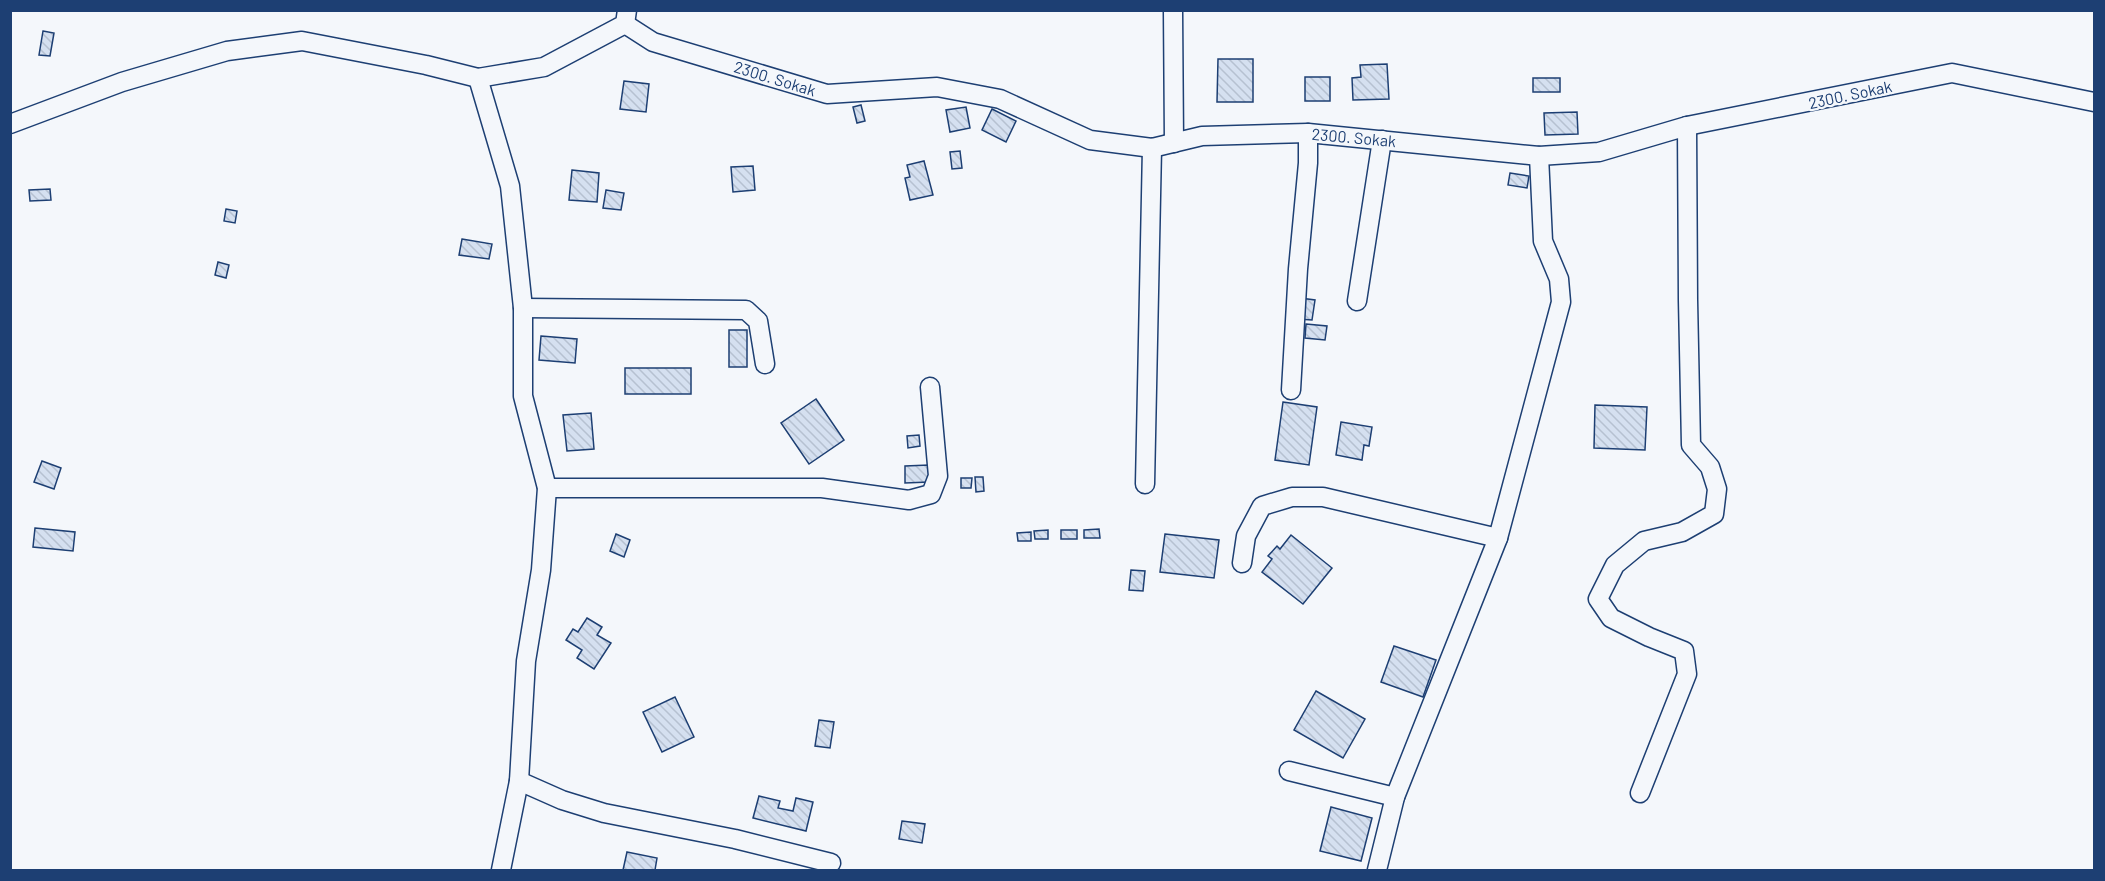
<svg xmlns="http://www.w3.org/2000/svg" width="2105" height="881" viewBox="0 0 2105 881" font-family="Barlow,sans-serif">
<defs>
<pattern id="building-back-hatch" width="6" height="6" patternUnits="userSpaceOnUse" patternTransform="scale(1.5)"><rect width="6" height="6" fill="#d5e0f0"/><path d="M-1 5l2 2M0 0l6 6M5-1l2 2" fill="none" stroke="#b6c1d1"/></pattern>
</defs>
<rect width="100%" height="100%" fill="#f4f7fb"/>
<g fill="url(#building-back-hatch)" stroke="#1d3f73" stroke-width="1.5">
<polygon points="43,31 54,33 50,56 39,55"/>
<polygon points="1218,59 1253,59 1253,102 1217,102"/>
<polygon points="1387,64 1389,99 1353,100 1352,78 1361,77 1360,65"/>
<rect x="1305" y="77" width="25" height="24"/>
<rect x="1533" y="78" width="27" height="14"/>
<polygon points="624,81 649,84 646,112 620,109"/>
<polygon points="861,105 865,121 857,123 853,107"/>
<polygon points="966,107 970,128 950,132 946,110"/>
<polygon points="992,109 1016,121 1006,142 982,130"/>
<polygon points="1577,112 1578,134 1545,135 1544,113"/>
<polygon points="960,151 962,168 952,169 950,152"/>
<polygon points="924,161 933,195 910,200 905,178 910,177 907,165"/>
<polygon points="753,166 755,190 733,192 731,167"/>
<polygon points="572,170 599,173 597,202 569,200"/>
<polygon points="1510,173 1529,176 1527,188 1508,185"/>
<polygon points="50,189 51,200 30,201 29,190"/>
<polygon points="606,190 624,193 621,210 603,208"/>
<polygon points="226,209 237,211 235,223 224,221"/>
<polygon points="462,239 492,244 489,259 459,255"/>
<polygon points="218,262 229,265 226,278 215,275"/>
<polygon points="1300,298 1315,300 1312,320 1298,319"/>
<polygon points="1306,324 1327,326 1325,340 1305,338"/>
<rect x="729" y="330" width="18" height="37"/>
<polygon points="541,336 577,339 575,363 539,360"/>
<rect x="625" y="368" width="66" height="26"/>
<polygon points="816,399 844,440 809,464 781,423"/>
<polygon points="1283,402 1317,407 1309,465 1275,460"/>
<polygon points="1595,405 1647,407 1645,450 1594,448"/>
<polygon points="591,413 594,449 567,451 563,415"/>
<polygon points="1341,422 1372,427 1369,446 1364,445 1362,460 1336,455"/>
<polygon points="919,435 920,446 908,448 907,436"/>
<polygon points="42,461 61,468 54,489 34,482"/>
<polygon points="929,465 929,482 905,483 905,466"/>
<polygon points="975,477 983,477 984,491 976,492"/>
<polygon points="961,478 972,478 971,488 961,488"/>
<polygon points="35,528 75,532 73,551 33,547"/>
<polygon points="1099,529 1100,538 1084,538 1084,530"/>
<polygon points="1048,530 1048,539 1035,539 1034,531"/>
<rect x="1061" y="530" width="16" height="9"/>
<polygon points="1031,532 1031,541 1018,541 1017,533"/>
<polygon points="616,534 630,540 624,557 610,551"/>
<polygon points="1165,534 1219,540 1214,578 1160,572"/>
<polygon points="1291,535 1332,568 1303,604 1262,572 1272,559 1268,556 1277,546 1280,549"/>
<polygon points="1131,570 1145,571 1143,591 1129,590"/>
<polygon points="587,618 602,627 597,635 611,643 594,669 577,658 582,650 566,640 573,629 578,632"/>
<polygon points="1394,646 1436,660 1423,697 1381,682"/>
<polygon points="1316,691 1365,719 1343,758 1294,730"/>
<polygon points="675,697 694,737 662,752 643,712"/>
<polygon points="819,720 834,722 830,748 815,746"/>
<polygon points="759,796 780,801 778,808 793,811 796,798 813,802 806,831 753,818"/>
<polygon points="1331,807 1372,818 1361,861 1320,851"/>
<polygon points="902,821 925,824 922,843 899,839"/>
<polygon points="627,852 657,858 655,870 623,870"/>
</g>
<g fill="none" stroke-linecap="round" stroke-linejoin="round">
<defs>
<g id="minor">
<polyline points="1173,10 1174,143"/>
<polyline points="625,24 653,42 827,94 937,87 1000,99 1090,140 1152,148 1202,136 1308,133 1539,156 1599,152 1687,126 1952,73 2094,102"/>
<polyline points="478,78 510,186 523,308 523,396 547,488 541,570 526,661 519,781 501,870"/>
<polyline points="10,124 122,82 227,51 302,41 426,65 478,78 544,67 625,24 627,10"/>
<polyline points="1357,301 1382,140"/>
<polyline points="523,308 746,310 758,321 765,364"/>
<polyline points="1291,390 1298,269 1308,163 1308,133"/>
<polyline points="1145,484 1152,148"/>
<polyline points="547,488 822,488 909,500 931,494 938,476 930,387"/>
<polyline points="1242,563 1246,536 1262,506 1292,497 1323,497 1498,538"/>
<polyline points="1289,771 1395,797"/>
<polyline points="519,781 562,800 604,813 735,839 831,863"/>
<polyline points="1640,793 1687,674 1684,651 1649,637 1611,618 1598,599 1615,565 1644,541 1682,532 1714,514 1717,489 1710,467 1691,445 1688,300 1687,126"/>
<polyline points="1377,870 1395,797 1498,538 1561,302 1559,279 1543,241 1539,156"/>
</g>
</defs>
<use href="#minor" stroke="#1d3f73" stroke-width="21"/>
<use href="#minor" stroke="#f4f7fb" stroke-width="18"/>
</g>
<g text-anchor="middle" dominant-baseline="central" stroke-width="4.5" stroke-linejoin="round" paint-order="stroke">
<g font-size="16" fill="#1d3f73" stroke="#f4f7fb">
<text transform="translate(775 78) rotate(17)">2300. Sokak</text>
<text transform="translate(1850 94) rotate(-12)">2300. Sokak</text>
<text transform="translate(1354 137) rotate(5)">2300. Sokak</text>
</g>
</g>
<rect width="2105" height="881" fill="none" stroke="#1d3f73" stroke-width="24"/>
</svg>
